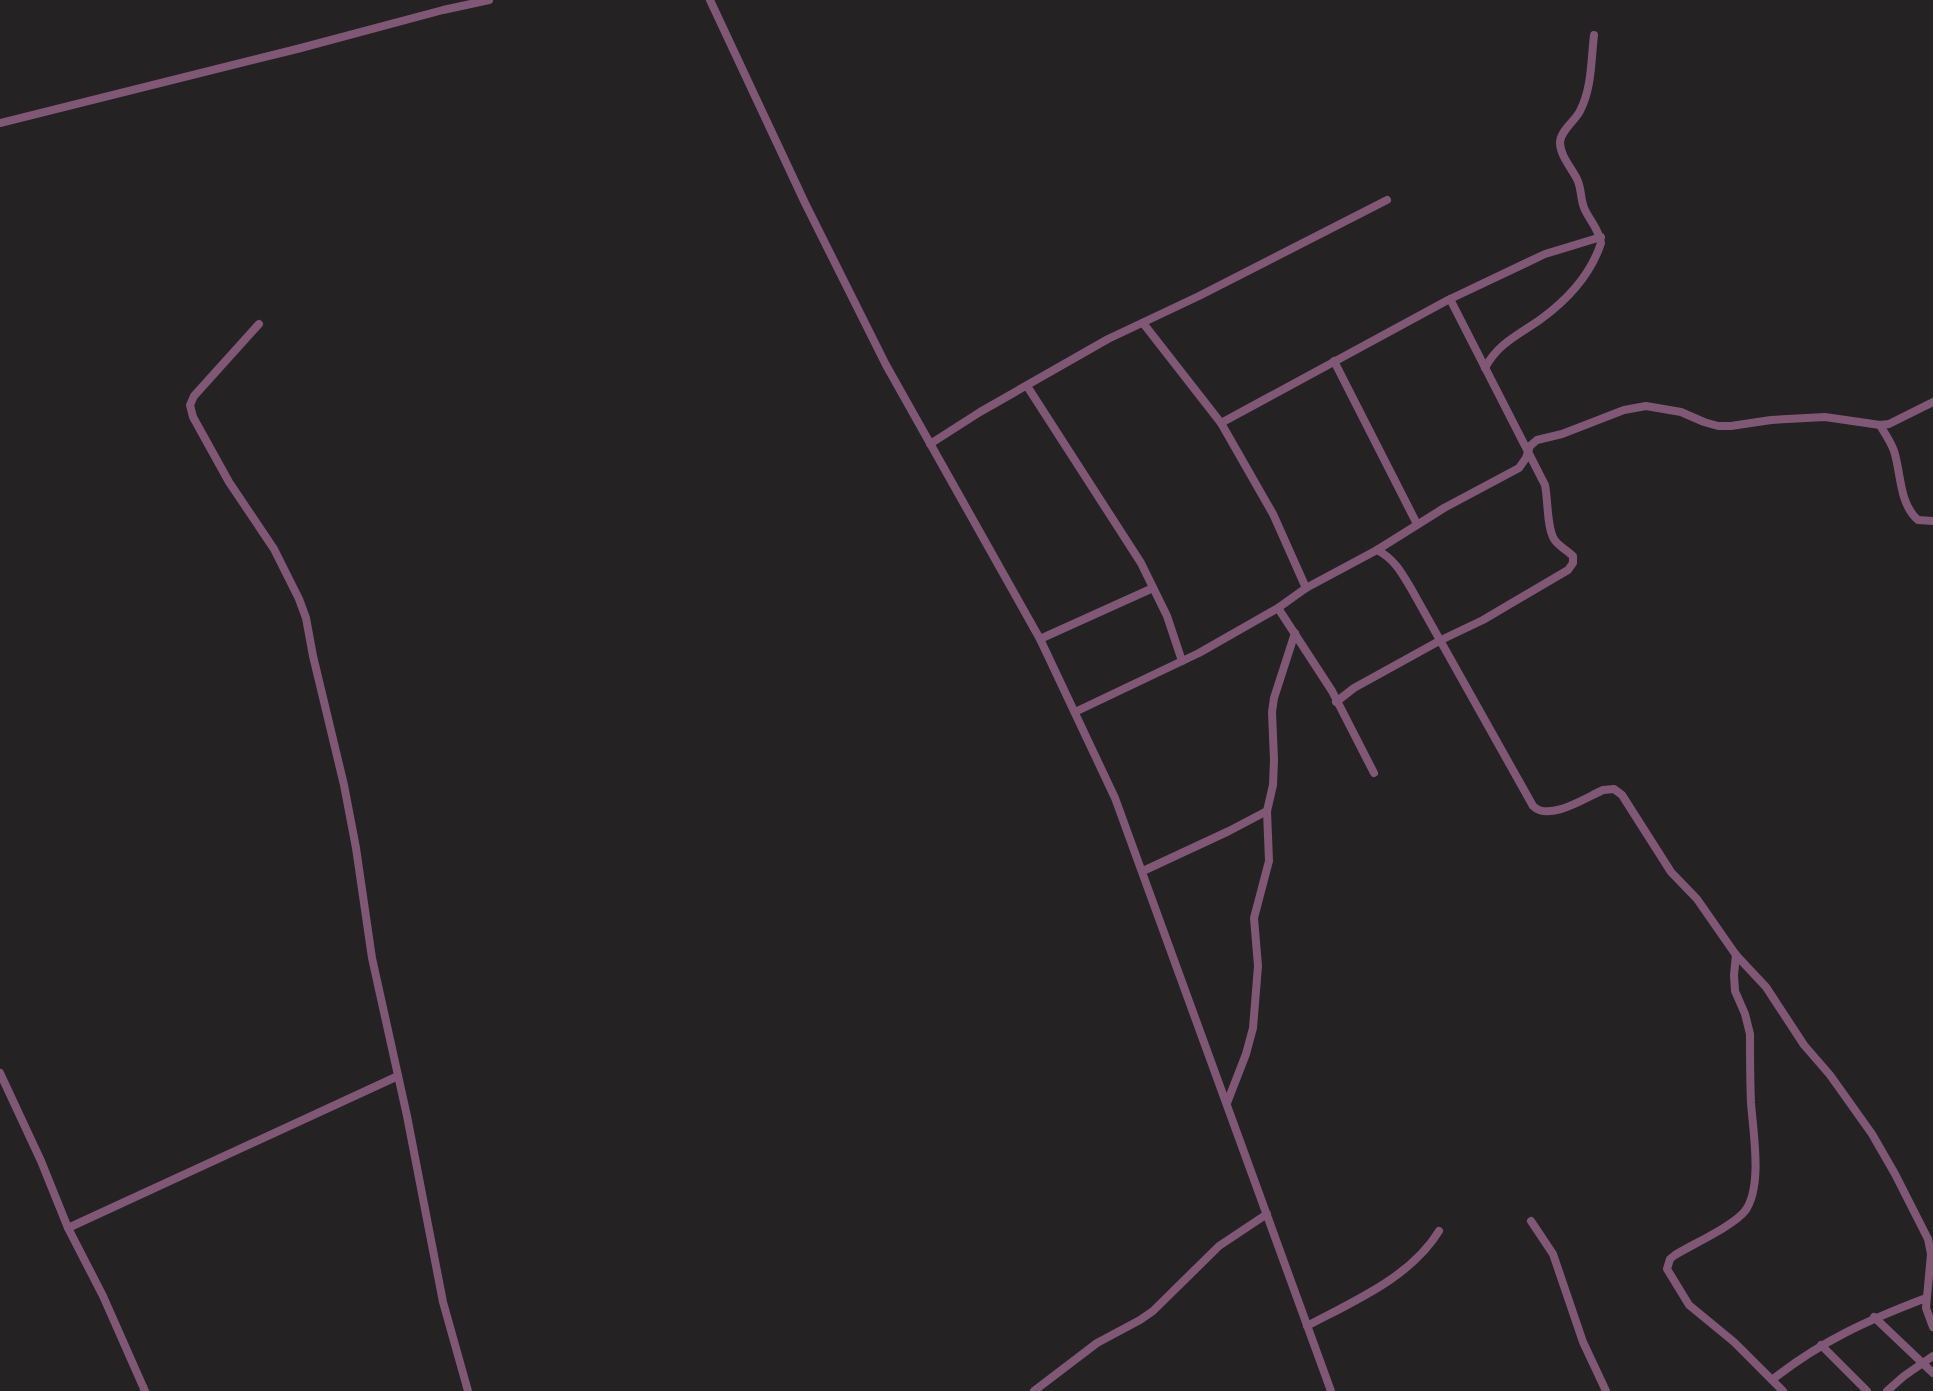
<svg xmlns="http://www.w3.org/2000/svg" width="1933" height="1391" viewBox="0 0 1933 1391" font-family="Rubik,sans-serif">
<rect width="100%" height="100%" fill="#242223"/>
<g fill="none" stroke-linecap="round" stroke-linejoin="round">
<g stroke="#805875" stroke-width="8">
<polyline points="710,0 805,203 886,365 1040,639 1115,798 1331,1391"/>
<polyline points="0,123 297,49 443,10 489,0"/>
<polyline points="1143,323 1221,423 1273,514 1306,588"/>
<polyline points="259,324 194,396 190,405 193,417 229,482 274,549 299,599 306,618 313,656 344,785 356,848 372,958 407,1116 443,1302 468,1391"/>
<polyline points="1334,361 1417,524"/>
<path d="M1485,368C1498,343 1520,334 1541,319C1567,300 1591,274 1601,243C1599,230 1591,222 1585,210C1580,200 1582,189 1577,179C1571,167 1560,156 1560,142C1561,130 1575,121 1580,111C1592,88 1591,60 1594,35"/>
<polyline points="1027,386 1141,563 1167,616 1182,661"/>
<polyline points="1221,423 1448,300 1545,254 1601,237"/>
<path d="M1880,425C1885,434 1891,442 1894,451C1901,472 1899,504 1918,520L1933,521"/>
<polyline points="930,444 980,412 1108,339 1199,296 1387,200"/>
<path d="M1377,550C1395,559 1403,575 1413,592L1533,806C1549,822 1585,798 1603,790L1614,789L1622,795L1671,872L1697,899L1736,955L1766,987L1804,1045L1830,1075L1872,1134L1895,1174L1928,1239L1931,1254L1926,1308L1933,1327"/>
<polyline points="1278,608 1332,691 1374,773"/>
<polyline points="1040,639 1153,588"/>
<path d="M1336,702L1354,688L1441,640L1483,620L1568,570L1573,563V556C1567,550 1558,546 1554,539C1547,528 1548,500 1545,485L1450,299"/>
<polyline points="1075,712 1199,653 1278,608 1306,588 1377,550 1444,508 1519,468 1526,458 1530,446 1537,440 1562,434 1624,410 1646,406 1681,412 1704,422 1718,426 1731,426 1771,420 1825,417 1880,425 1889,424 1933,402"/>
<polyline points="1143,871 1229,831 1267,811"/>
<path d="M1736,955L1734,975L1735,991L1745,1014L1750,1034C1750,1057 1750,1080 1751,1103C1753,1131 1763,1187 1745,1211C1733,1226 1693,1244 1675,1255L1670,1259L1667,1269L1689,1305L1734,1342L1783,1391"/>
<polyline points="0,1073 41,1161 68,1228 103,1296 145,1391"/>
<polyline points="1227,1103 1246,1054 1253,1028 1258,966 1254,918 1269,861 1267,811 1273,785 1274,760 1272,712 1274,698 1295,633"/>
<polyline points="1531,1221 1553,1254 1583,1342 1606,1391"/>
<polyline points="68,1228 398,1076"/>
<polyline points="1874,1317 1933,1373"/>
<path d="M1307,1326C1354,1301 1411,1277 1439,1231"/>
<polyline points="1821,1345 1867,1391"/>
<path d="M1772,1380C1821,1341 1868,1320 1926,1298"/>
<polyline points="1034,1391 1097,1343 1140,1320 1153,1311 1219,1246 1267,1214"/>
<polyline points="1887,1391 1904,1376 1933,1356"/>
</g>
</g>
</svg>
